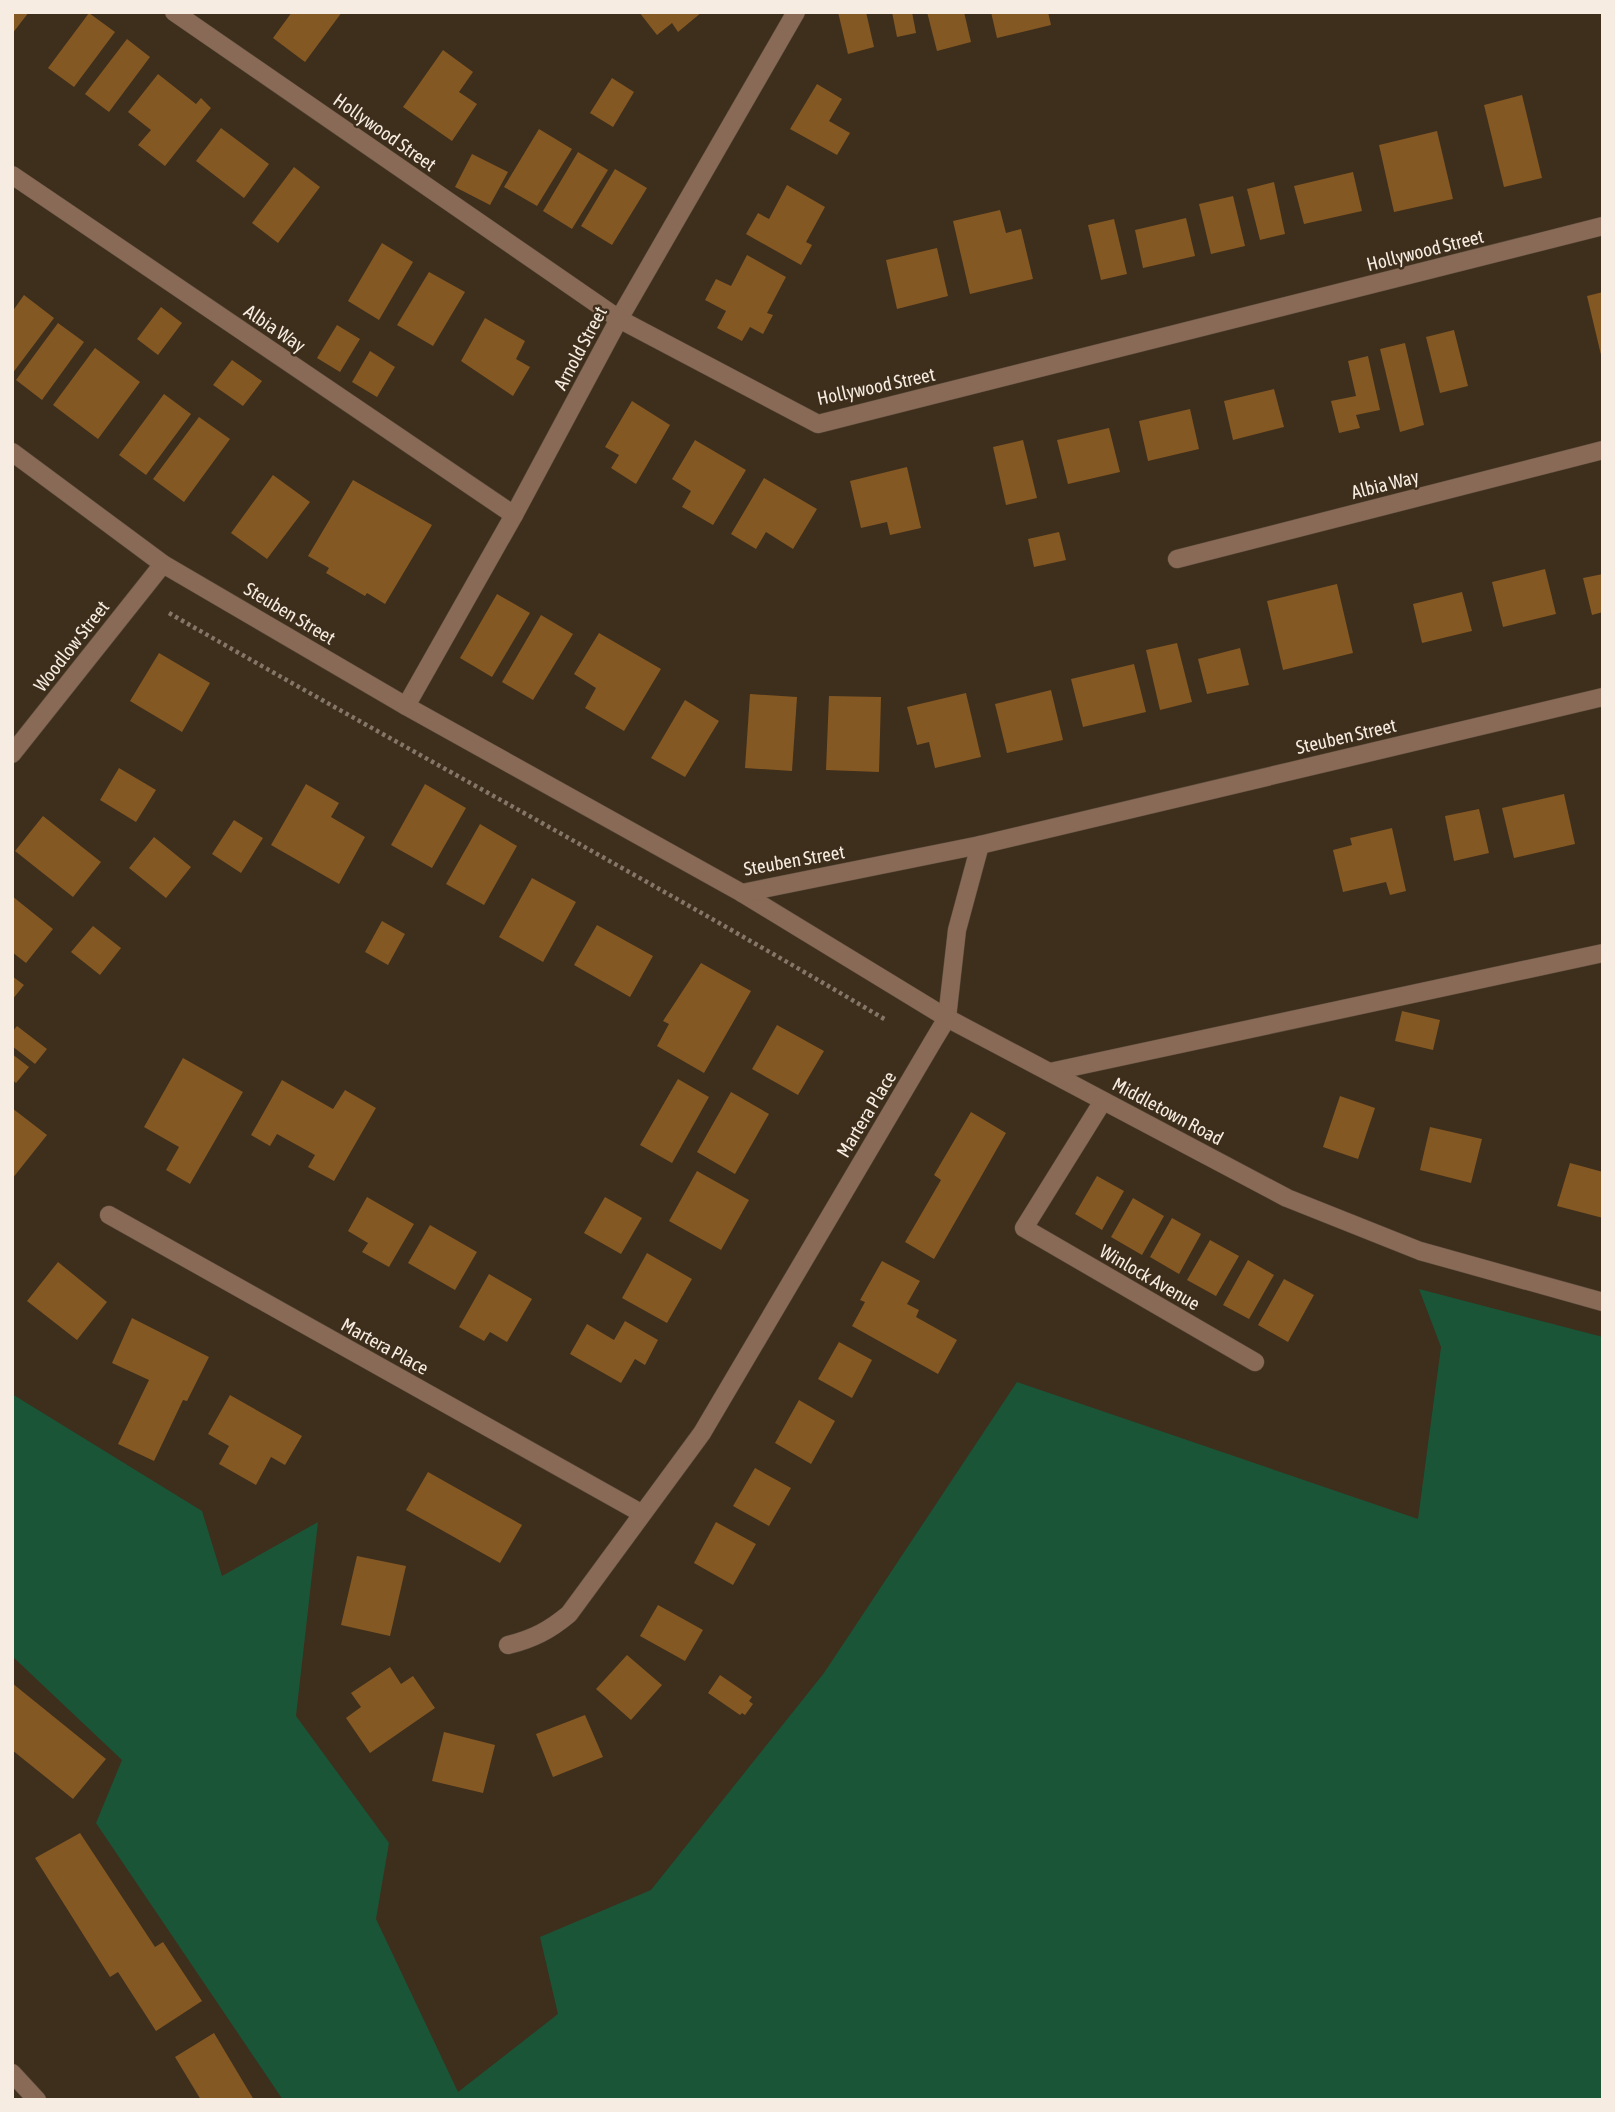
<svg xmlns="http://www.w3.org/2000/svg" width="1615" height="2112" viewBox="0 0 1615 2112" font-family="'Asap Condensed',sans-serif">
<rect width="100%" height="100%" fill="#3e2e1c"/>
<polygon fill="#1b5537" points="1419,1289 1603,1337 1603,2100 283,2100 96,1823 122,1760 12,1656 12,1394 202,1511 222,1576 318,1522 296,1716 389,1843 376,1919 458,2092 558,2014 540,1937 651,1890 824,1673 1017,1382 1418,1519 1441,1347"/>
<g fill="#845823">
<polygon points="12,12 29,12 12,34"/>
<polygon points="292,12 342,12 305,62 273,38"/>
<polygon points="639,12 702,12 678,32 672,23 657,35"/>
<polygon points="838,12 866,12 874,47 848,54"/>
<polygon points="892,12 912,12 916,33 897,37"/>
<polygon points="927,12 964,12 971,42 937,51"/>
<polygon points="991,12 1048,12 1051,25 997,38"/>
<polygon points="89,13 115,32 74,87 48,68"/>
<polygon points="127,39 150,57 109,112 85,94"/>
<polygon points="443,50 473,72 459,92 477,104 452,141 403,107"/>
<polygon points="158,74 196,104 201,98 211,108 165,166 138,145 151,130 128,112"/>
<polygon points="612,78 634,92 613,127 590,113"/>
<polygon points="817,84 842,99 829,121 850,133 837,155 790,129"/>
<polygon points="1522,95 1542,178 1504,187 1484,105"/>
<polygon points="221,128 269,164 244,198 196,161"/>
<polygon points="539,129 572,149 537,206 504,187"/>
<polygon points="1437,131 1453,199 1394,212 1379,145"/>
<polygon points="578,152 608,170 572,229 543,211"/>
<polygon points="472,154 508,172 490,205 455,187"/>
<polygon points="294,167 320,187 278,243 252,223"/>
<polygon points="615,169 647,188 612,245 581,226"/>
<polygon points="1353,172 1362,211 1304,224 1294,186"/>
<polygon points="1274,182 1285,234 1260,240 1247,189"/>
<polygon points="787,185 825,207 806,242 812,245 801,265 746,234 758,213 769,219"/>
<polygon points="1233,196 1245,246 1211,254 1199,204"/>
<polygon points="1000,210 1006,233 1021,229 1033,279 970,294 953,221"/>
<polygon points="1186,218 1195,256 1143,268 1135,230"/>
<polygon points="1114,219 1127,274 1101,280 1088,225"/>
<polygon points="382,243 413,262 379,320 348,301"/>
<polygon points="937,248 948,296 897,309 886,260"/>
<polygon points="747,255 786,277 767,313 773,315 763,334 750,327 742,341 717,328 726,311 705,300 716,279 731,286"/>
<polygon points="429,272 465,292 433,346 397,325"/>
<polygon points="1603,292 1603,359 1602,359 1587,296"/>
<polygon points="24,295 54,318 12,374 12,312"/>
<polygon points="161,307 182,323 158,355 137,339"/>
<polygon points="485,318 525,341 516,359 530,367 513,396 461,361"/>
<polygon points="58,323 84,342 42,400 16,380"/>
<polygon points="337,325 360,339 340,372 317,358"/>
<polygon points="1454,330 1468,386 1440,393 1426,337"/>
<polygon points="1405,343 1424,425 1400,432 1380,349"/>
<polygon points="95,348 140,382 98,439 53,405"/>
<polygon points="370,351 395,367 377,397 352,382"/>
<polygon points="1368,356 1380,410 1356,415 1360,428 1339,433 1331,401 1356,396 1348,361"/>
<polygon points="232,360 262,381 243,406 213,385"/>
<polygon points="1274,389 1284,427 1233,440 1224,401"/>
<polygon points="164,394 191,414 146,475 119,455"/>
<polygon points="632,401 670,425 636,484 611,468 619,455 605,447"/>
<polygon points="1190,409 1199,449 1148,461 1139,421"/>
<polygon points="199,417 230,439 184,502 153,479"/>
<polygon points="1109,428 1120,472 1068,484 1057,440"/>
<polygon points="695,440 746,470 713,525 682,507 691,491 672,479"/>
<polygon points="1023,440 1037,498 1006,505 993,447"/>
<polygon points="907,467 921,528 890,535 887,522 861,528 850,481"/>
<polygon points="273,475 310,502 267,559 231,533"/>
<polygon points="764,478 817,509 793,549 766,532 756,549 731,534"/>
<polygon points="353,480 432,525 385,604 367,593 365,596 326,573 329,568 308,556"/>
<polygon points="1059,532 1066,560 1034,567 1028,539"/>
<polygon points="1545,569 1556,614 1503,627 1492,582"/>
<polygon points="1603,574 1603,612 1592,615 1583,578"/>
<polygon points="1337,584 1353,653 1283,670 1267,601"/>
<polygon points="1462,592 1472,631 1422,643 1413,604"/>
<polygon points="497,594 530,613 492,677 460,658"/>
<polygon points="541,615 573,634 533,700 502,682"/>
<polygon points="599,633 661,669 624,731 585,708 596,688 574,674"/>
<polygon points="1177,643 1192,702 1160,710 1146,650"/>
<polygon points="1240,648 1249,685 1207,694 1198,659"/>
<polygon points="159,653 210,683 182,732 130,701"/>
<polygon points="1134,664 1146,712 1083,727 1071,679"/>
<polygon points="1051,690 1063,740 1007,753 995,704"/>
<polygon points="966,693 981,757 935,768 929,742 917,745 907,707"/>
<polygon points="750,694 797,697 792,771 745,768"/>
<polygon points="829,696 881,697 879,772 826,770"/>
<polygon points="685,700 719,721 685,777 651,758"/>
<polygon points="119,768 156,790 136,822 100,800"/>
<polygon points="306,784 339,803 331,817 365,837 339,884 271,845"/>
<polygon points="425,784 466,808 432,868 391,845"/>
<polygon points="1564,794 1575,844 1514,858 1502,808"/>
<polygon points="1479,809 1489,853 1454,861 1445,816"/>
<polygon points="43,816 101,862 73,897 15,851"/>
<polygon points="234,820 263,838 241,873 212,854"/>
<polygon points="480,824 517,846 484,905 446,884"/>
<polygon points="1392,828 1406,891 1390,895 1386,882 1343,892 1333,850 1352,845 1350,838"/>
<polygon points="154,837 191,867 166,898 129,868"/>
<polygon points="532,878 576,902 543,962 499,937"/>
<polygon points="12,896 53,929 26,963 12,952"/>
<polygon points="382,921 405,934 388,965 365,952"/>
<polygon points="597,925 653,956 630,997 574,965"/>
<polygon points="93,926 121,948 100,975 71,952"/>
<polygon points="701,963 751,991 704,1073 657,1046 669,1024 663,1021"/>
<polygon points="12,976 24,985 12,1000"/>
<polygon points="1402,1011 1440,1020 1433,1050 1395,1041"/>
<polygon points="777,1025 824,1051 798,1095 752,1069"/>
<polygon points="17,1026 47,1049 35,1064 12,1046 12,1032"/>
<polygon points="12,1054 29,1067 16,1083 12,1080"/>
<polygon points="183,1058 243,1092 190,1184 166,1170 179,1147 144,1127"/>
<polygon points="678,1079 709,1097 672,1163 640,1145"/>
<polygon points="282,1080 333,1109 345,1090 376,1108 334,1181 308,1167 315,1155 277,1134 270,1146 251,1135"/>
<polygon points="731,1092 769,1114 735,1174 697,1152"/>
<polygon points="1340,1096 1375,1108 1358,1159 1323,1147"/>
<polygon points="12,1108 47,1135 12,1179"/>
<polygon points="971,1112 1006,1133 934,1259 905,1242 941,1180 934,1175"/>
<polygon points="1430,1127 1482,1139 1471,1183 1420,1170"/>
<polygon points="1570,1163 1603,1172 1603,1218 1557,1206"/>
<polygon points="697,1171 749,1200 721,1250 669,1221"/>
<polygon points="1097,1176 1124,1191 1102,1230 1075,1214"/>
<polygon points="367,1197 414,1224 389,1267 362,1252 368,1243 348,1231"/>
<polygon points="605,1197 642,1218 621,1254 584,1233"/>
<polygon points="1133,1198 1164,1216 1142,1255 1111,1237"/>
<polygon points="1172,1218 1201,1234 1179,1274 1150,1257"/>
<polygon points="430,1225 477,1252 455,1290 408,1263"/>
<polygon points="1210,1240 1239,1256 1216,1296 1187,1280"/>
<polygon points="647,1253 692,1279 667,1323 622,1298"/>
<polygon points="1248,1260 1274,1275 1249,1319 1223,1305"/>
<polygon points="882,1261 920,1281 907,1304 919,1310 916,1317 957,1340 938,1374 852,1326 865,1302 860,1300"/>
<polygon points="58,1262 107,1302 77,1340 27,1301"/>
<polygon points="489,1274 532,1299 507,1342 490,1332 484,1341 459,1327"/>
<polygon points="1284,1279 1314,1295 1288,1342 1258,1325"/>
<polygon points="132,1318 209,1357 187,1401 183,1400 154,1461 118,1444 149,1380 112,1363"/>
<polygon points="625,1321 658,1340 645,1365 635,1359 621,1383 570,1354 587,1324 614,1340"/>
<polygon points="839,1342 872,1360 852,1398 818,1379"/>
<polygon points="230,1395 302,1436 285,1465 271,1457 256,1485 219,1464 229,1446 208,1434"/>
<polygon points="799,1400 835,1421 811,1464 775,1443"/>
<polygon points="755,1468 791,1488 769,1526 733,1506"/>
<polygon points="428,1472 522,1525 500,1563 406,1510"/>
<polygon points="716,1522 756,1544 733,1585 694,1563"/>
<polygon points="357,1556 406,1566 390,1636 341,1625"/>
<polygon points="658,1605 703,1630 685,1661 640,1636"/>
<polygon points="627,1655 662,1685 631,1720 596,1689"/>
<polygon points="390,1667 401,1684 413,1676 435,1708 370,1753 346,1718 361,1707 351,1693"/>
<polygon points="720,1675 752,1697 749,1701 753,1704 745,1715 742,1713 740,1715 708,1693"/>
<polygon points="12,1683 106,1759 73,1799 12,1750"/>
<polygon points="585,1715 603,1757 553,1777 536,1734"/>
<polygon points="444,1732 495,1745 483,1793 432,1781"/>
<polygon points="80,1833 155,1947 163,1942 202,2001 156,2031 118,1972 110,1977 35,1858"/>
<polygon points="214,2033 254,2100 201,2100 175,2057"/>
</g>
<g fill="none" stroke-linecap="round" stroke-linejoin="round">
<defs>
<g id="service">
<polyline points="12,175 514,515"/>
<polyline points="1177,559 1603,450"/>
<polyline points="1050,1072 1603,953"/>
<polyline points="1103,1101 1024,1228 1255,1362"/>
</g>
<g id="minor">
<polyline points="174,12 619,319 818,424 1603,226"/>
<polyline points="406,706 514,515 619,319 796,12"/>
<polyline points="12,754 163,564"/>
<polyline points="109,1215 641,1513"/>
<path d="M508,1645C533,1639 550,1630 569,1614L702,1433L932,1043L947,1018L957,930L980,845"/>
<polyline points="12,2073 37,2100"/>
</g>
<g id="tertiary">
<polyline points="12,452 163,564 406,706 742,893 947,1018 1287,1198 1420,1251 1603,1302"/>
<polyline points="742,893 980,845 1603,697"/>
</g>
</defs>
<use href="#service" stroke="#5b4c3c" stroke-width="19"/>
<use href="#minor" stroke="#5b4c3c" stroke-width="19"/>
<use href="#tertiary" stroke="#5b4c3c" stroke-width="19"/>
<path stroke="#857768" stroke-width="4.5" stroke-dasharray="3.5 3.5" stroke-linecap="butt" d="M169,613C407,750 650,880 886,1020"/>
<use href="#service" stroke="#896a56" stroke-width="18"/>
<use href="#minor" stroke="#896a56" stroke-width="18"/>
<use href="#tertiary" stroke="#896a56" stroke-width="18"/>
</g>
<g text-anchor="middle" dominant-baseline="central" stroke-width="5" stroke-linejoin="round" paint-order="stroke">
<g font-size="19" fill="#f6ece1" stroke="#3e2e1c">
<text transform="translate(385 132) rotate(35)">Hollywood Street</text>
<text transform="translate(1425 250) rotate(-14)">Hollywood Street</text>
<text transform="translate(275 328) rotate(34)">Albia Way</text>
<text transform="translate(580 348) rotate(-62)">Arnold Street</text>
<text transform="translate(876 386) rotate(-12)">Hollywood Street</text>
<text transform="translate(1385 484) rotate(-14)">Albia Way</text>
<text transform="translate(290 613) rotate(31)">Steuben Street</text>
<text transform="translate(71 646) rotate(-52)">Woodlow Street</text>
<text transform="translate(1346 736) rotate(-13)">Steuben Street</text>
<text transform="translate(794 860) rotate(-10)">Steuben Street</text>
<text transform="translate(1168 1111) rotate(28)">Middletown Road</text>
<text transform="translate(866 1114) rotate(-59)">Martera Place</text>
<text transform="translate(1150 1277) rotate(30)">Winlock Avenue</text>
<text transform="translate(385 1346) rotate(29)">Martera Place</text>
</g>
</g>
<rect width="1615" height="2112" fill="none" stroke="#f6ece1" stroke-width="28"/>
</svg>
